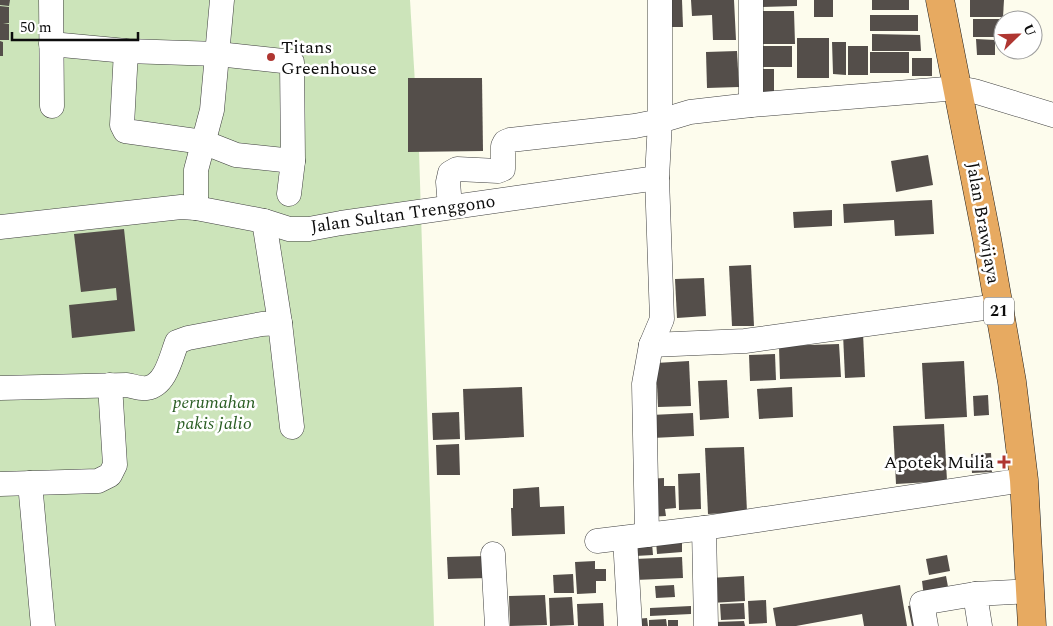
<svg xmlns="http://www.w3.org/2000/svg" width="1053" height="626" viewBox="0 0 1053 626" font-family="Spectral,serif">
<rect width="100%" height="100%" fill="#fdfced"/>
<polygon fill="#cce4ba" points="0,0 410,0 419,151 434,626 0,626"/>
<g fill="#544e4a">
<polygon points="0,0 10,0 9,6 0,5"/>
<polygon points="668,0 682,0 683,27 669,27"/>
<polygon points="691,0 734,0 736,40 713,40 712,15 692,16"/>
<polygon points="760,0 797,0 797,6 761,7"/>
<rect x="814" y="0" width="19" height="17"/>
<rect x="872" y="0" width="37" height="10"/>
<polygon points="970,0 1004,0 1003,17 970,17"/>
<polygon points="0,6 9,7 9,23 3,23 9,24 9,40 0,40"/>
<polygon points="757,11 794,11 795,44 757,44"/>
<rect x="870" y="15" width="48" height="16"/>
<rect x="973" y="19" width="26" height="18"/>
<polygon points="872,34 920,35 921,51 872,51"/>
<rect x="797" y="38" width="32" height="40"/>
<polygon points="976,39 995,40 995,55 977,55"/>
<polygon points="0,41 3,42 3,56 0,56"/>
<polygon points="832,42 846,42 846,75 833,74"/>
<rect x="762" y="46" width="30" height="21"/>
<rect x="848" y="46" width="20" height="29"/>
<polygon points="737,51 739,87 707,88 706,52"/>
<rect x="870" y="52" width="39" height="21"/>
<rect x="912" y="58" width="20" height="18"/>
<rect x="758" y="69" width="16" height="23"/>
<polygon points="408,78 482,78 483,151 408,152"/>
<polygon points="928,155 933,185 896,192 891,161"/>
<polygon points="932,200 934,234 895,236 894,220 844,223 843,204"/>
<polygon points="832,210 832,226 794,228 793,212"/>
<polygon points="124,229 135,331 72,338 69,305 117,300 116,288 81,292 74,234"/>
<polygon points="751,265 754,326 732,326 729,266"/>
<polygon points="704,278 706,316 677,318 675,279"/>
<polygon points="863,333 865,377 845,378 843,334"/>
<polygon points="839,344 841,377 780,379 779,346"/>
<polygon points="775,354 776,380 750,381 749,355"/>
<polygon points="689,361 691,406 658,407 656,363"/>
<polygon points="964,361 967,417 925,419 922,363"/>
<polygon points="727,380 729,418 700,420 698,381"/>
<polygon points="522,387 524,437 465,440 463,389"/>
<polygon points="792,387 793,417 759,419 757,389"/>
<polygon points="988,395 989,415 974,416 973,396"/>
<polygon points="459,412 460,439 433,440 432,413"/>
<polygon points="693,413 694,436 652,438 651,415"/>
<polygon points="944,424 947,481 896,484 893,426"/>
<polygon points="459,444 460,475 437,475 436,445"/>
<polygon points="744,447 747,512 708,514 705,448"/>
<polygon points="991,453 992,472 972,473 971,454"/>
<polygon points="700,473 701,509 679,510 678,474"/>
<polygon points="664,478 664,486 675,486 676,508 665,509 666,516 648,517 646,479"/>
<polygon points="539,487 540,507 564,506 565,534 512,536 511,508 513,508 513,489"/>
<polygon points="682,539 682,552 657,554 656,540"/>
<polygon points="634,543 652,543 653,555 635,556"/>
<polygon points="947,555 950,571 929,575 926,559"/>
<polygon points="487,556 488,578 448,579 447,557"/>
<polygon points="682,557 683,578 635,580 634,559"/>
<polygon points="595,561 595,569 606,569 606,581 596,581 596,593 577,594 575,562"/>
<polygon points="573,574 574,593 554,593 553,575"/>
<polygon points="744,576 745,601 711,603 710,578"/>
<polygon points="946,576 949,592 924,597 922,581"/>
<polygon points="674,585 675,597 656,598 655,586"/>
<polygon points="900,585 907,626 864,626 862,614 796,626 776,626 773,608"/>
<polygon points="545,595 547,625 510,626 509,596"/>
<polygon points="572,597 574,625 550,626 549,598"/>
<polygon points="766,600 767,623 749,624 748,601"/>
<polygon points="603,603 604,626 578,626 577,604"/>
<polygon points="744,603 745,619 721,620 720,604"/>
<polygon points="920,604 924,624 912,626 908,606"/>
<polygon points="691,606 691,614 650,616 650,608"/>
<polygon points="647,618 648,626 636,626 636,619"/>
<polygon points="666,619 667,626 649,626 649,620"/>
<rect x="668" y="620" width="10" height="6"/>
<polygon points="744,621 745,626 715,626 715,622"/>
</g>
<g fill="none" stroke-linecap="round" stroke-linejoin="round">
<defs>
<g id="minor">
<polyline points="51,0 52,106"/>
<polyline points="51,44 126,51 218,54 292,62 293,161 289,194"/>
<polyline points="126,51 122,125 125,131 203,142 236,155 293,161"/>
<polyline points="751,105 751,0"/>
<polyline points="450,207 448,182 450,173 457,169 498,171 503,169 503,146 505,142 510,140 635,126 660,121 660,0"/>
<polyline points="196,208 196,170 212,110 222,0"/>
<polyline points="264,221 280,323 292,427"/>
<polyline points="0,227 181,207 196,208 264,221 289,229 309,229 341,223 657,178 660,121 690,112 751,105 958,88 974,91 1053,115"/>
<polyline points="651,345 745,341 998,306"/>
<path d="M0,388L127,385C133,386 141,389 147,388C166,385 171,357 177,342L188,338L262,324L280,323"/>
<polyline points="30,483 43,626"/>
<polyline points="0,484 98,481 110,475 115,465 110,385"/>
<polyline points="704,528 706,626"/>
<polyline points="647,535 644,384 651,345 662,319 657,178"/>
<polyline points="625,538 630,626"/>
<polyline points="597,541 704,528 1024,480"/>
<polyline points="493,554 497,626"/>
<polyline points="926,626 922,603 975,594"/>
<polyline points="980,626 975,594 1030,591"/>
</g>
<polyline id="highway" points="940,0 987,239 1012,382 1024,480 1032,626"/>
</defs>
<use href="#minor" stroke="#3f3f3f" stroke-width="25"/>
<use href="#highway" stroke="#1d1d1d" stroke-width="29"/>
<use href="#minor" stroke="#fff" stroke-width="24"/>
<use href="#highway" stroke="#e7aa61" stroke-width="28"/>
</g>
<g fill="#af3631" stroke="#fff" stroke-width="2">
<circle cx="271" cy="57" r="5"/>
<path d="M1001.5 454.5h5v5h5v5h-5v5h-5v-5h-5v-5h5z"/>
</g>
<g text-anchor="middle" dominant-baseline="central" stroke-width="5" stroke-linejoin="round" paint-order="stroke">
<rect fill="#fff" stroke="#555" stroke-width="1" x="984" y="297.5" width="30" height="27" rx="4"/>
<g font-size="16" font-weight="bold" fill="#0c0c0c">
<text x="999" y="311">21</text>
</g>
<g font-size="18" fill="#0c0c0c" stroke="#fff" text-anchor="start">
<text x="281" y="47">Titans<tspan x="281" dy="21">Greenhouse</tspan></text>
<text x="994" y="462" text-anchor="end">Apotek Mulia</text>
</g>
<g font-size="18" fill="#0c0c0c" stroke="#fff">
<text transform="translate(403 214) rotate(-8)">Jalan Sultan Trenggono</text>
<text transform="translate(983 223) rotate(80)">Jalan Brawijaya</text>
</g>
<g font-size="18" font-style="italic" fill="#2a5d23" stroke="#fff">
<text x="214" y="402">perumahan<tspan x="214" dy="21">pakis jalio</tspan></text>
</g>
</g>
<g transform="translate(1018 35) rotate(67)"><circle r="24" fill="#ffffff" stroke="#9e9e9e"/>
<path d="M0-4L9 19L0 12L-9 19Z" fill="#af3631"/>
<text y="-8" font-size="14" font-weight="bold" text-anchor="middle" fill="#0c0c0c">U</text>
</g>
<path d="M12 32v8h126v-8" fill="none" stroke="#0c0c0c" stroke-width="2.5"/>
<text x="20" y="32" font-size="15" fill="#0c0c0c" stroke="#ffffff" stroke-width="4" paint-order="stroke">50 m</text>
</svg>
